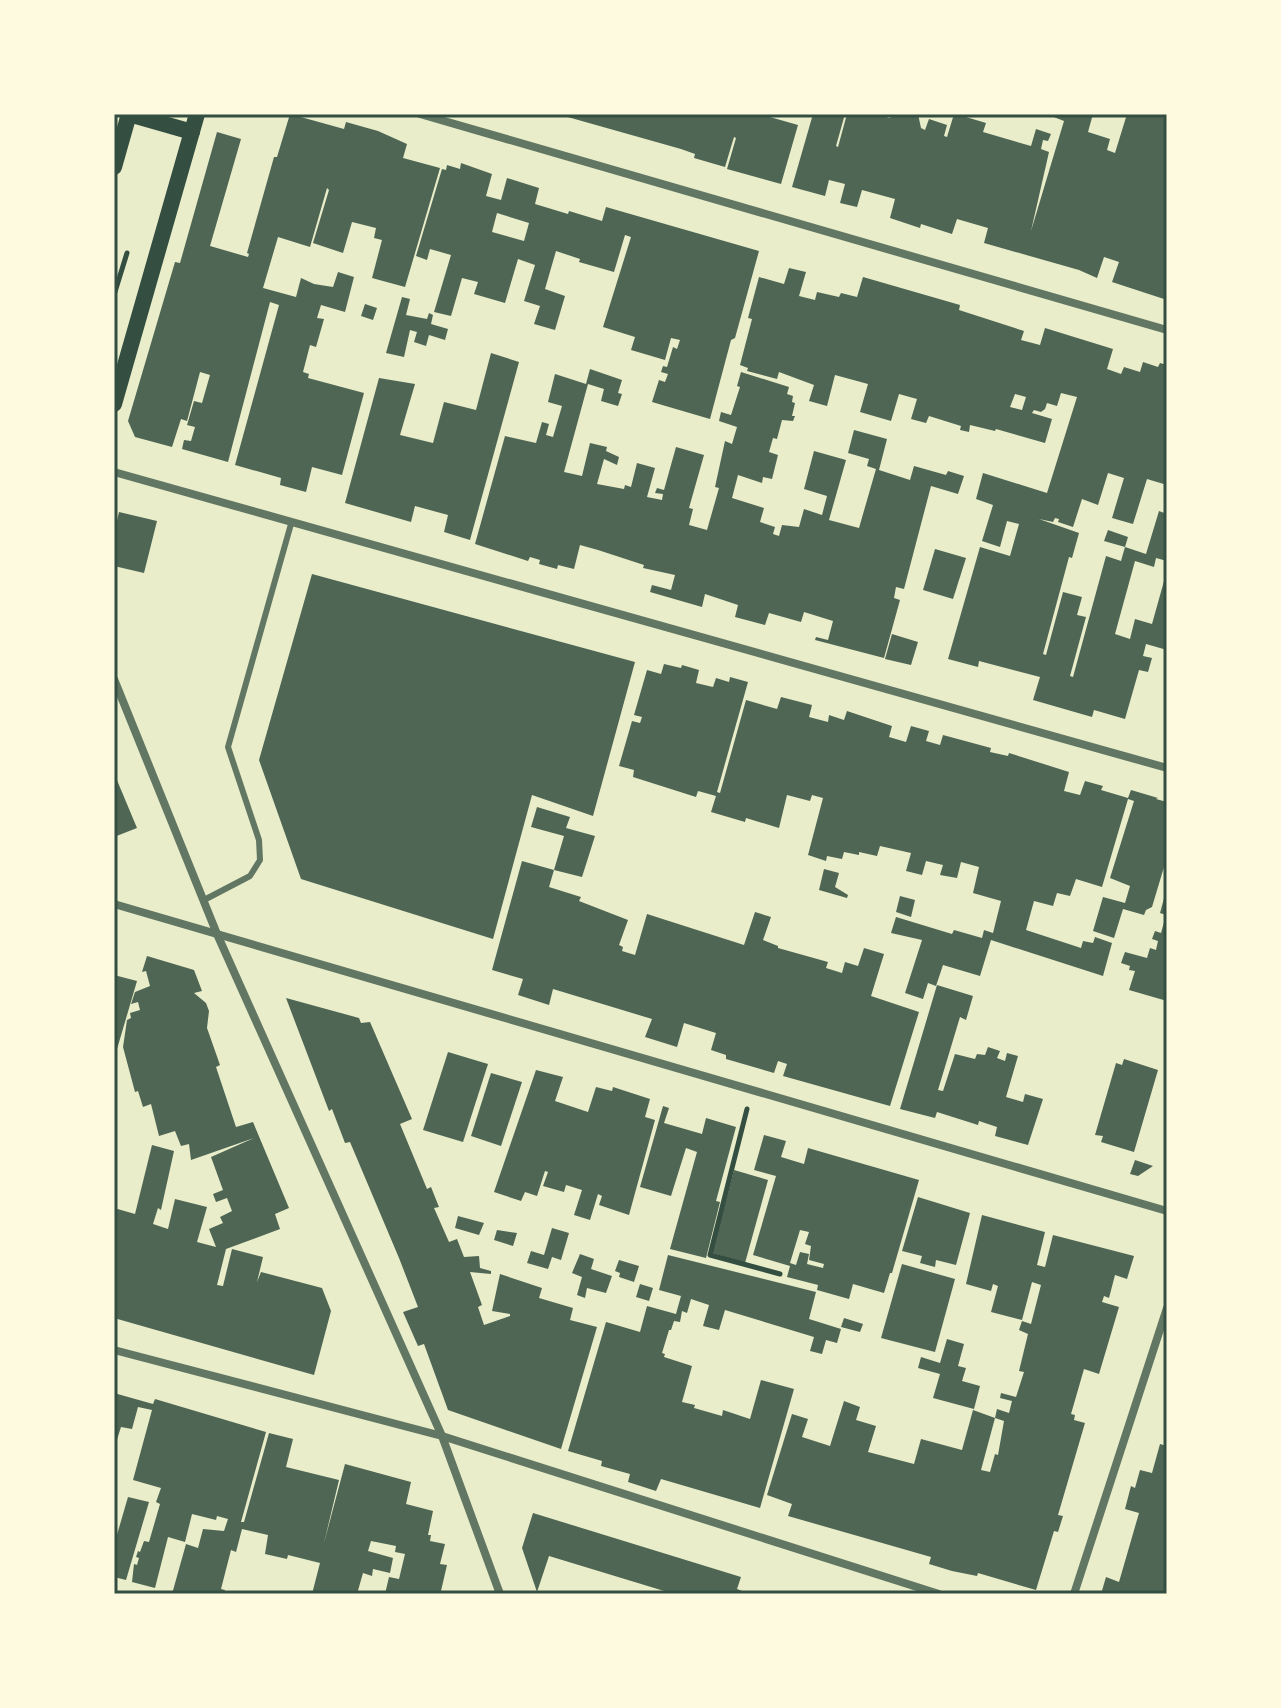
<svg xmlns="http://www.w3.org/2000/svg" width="1281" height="1708" viewBox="0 0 1281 1708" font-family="Raleway,sans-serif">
<rect width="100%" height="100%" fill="#e9edc9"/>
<g fill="#4f6655" fill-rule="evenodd">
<polygon points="290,114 344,129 346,122 378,131 407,144 403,158 440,168 405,287 372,278 382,240 374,238 376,228 352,222 343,253 313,243 329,190 327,188 310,247 278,237 263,288 296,297 301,278 314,284 333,287 338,272 354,277 345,312 321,305 317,318 324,319 316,347 310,345 303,372 309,374 308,378 364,393 342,475 312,467 306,492 280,485 281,478 235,465 279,305 270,302 228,462 182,449 184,440 191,441 195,427 187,425 194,401 202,403 210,375 200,372 187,421 181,419 172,447 135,437 128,421 175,262 180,263 217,132 241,139 210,246 248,257 249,254 247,253 274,157 277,157"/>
<polygon points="557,114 759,114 798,125 781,184 727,169 736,138 734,137 725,167 694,158 695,154 681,149"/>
<polygon points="813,114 845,114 836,146 838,147 847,114 884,114 883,116 890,118 892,114 918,114 921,128 925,130 929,119 947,125 944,136 947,137 954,114 956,114 986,123 983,132 1031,146 1036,129 1051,134 1048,141 1043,140 1041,149 1049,152 1031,231 1064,121 1046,114 1093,114 1088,132 1110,139 1107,150 1115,153 1127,114 1167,115 1167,300 1112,282 1119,262 1104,257 1097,278 1079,270 984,243 988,228 957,219 952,234 921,224 920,228 890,218 895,199 862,190 857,207 840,203 845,184 829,180 825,196 792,187"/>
<path d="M461,163L492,174L486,196L501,200L507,178L539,188L535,204L568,214L569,211L602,221L606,207L759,251L735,338L731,340L710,419L652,402L659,380L665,382L668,374L661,372L663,366L667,367L673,347L677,349L680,340L671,338L665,360L631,350L635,337L603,327L631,237L625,235L614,272L579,262L580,259L556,251L545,289L565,296L555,330L534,324L540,306L524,301L535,265L518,259L505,303L474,294L478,282L462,278L451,316L434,312L451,255L430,249L427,260L416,256L442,169L446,170L447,165L460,169ZM497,213L529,223L524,241L492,232Z"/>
<path d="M789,268L806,272L799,296L815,300L817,292L839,297L841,293L857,297L863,277L960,305L959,310L1024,331L1021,340L1040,345L1045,328L1113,349L1107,369L1121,374L1124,367L1140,372L1143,362L1158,367L1160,363L1167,365V485L1147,479L1133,524L1112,518L1124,478L1108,473L1098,505L1082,499L1073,527L1058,522L1059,519L1055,518L1053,522L1039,519L1079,533L1072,558L1069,557L1043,654L1046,655L1063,592L1082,597L1077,615L1086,617L1070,676L1073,677L1106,556L1121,561L1125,547L1146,554L1159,511L1167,514V561L1156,558L1154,567L1135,561L1115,634L1130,639L1135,619L1152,624L1164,581L1167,582V650L1146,644L1143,656L1152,658L1148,672L1139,670L1125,719L1094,710L1092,717L1033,700L1040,677L979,661L978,667L948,659L980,547L1010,556L1019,524L1007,521L1000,547L982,541L993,505L976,499L983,473L1047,493L1077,397L1061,393L1057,406L1047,403L1045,409L1041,412L1034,410L1032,413L1052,419L1045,443L996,429L995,431L970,425L969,432L960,430L961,426L929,416L926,423L911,419L917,399L899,394L891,421L860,412L868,384L835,375L827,406L809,401L814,385L779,372L777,379L747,371L748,368L740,365L752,319L748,318L759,277L784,284ZM1015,394L1026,397L1022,410L1010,407Z"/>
<polygon points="402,297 410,299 406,315 427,319 429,313 433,315 431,324 448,329 445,340 429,335 426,346 414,342 417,332 410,330 404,357 386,353"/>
<polygon points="365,304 377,308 373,320 361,316"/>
<polygon points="491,353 519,362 470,540 444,532 448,515 415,506 411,522 345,503 379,378 415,384 400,435 433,443 444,402 476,410"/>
<polygon points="590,369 622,380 618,393 622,394 618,406 601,401 604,389 588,384 564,472 582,476 590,443 607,447 606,451 619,457 617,465 604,459 597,484 624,489 625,485 631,487 637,463 655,468 647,497 662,500 663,494 655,493 657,488 664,490 676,447 704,455 689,508 693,509 689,525 707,530 719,488 715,487 725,441 732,444 737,427 719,421 721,412 731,415 740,387 737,386 741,372 789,387 787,394 793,396 792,402 795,403 792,416 795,416 793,421 782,420 777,439 773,438 769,452 778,455 772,479 763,477 762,483 738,475 732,498 764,508 760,522 775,527 773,534 779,536 782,525 799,527 804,509 822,515 827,496 804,489 814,451 846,460 829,520 859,528 876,469 867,466 869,459 848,453 854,430 887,439 879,470 910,480 914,466 946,475 948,471 964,476 958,494 931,486 904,589 896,587 894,598 900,600 884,658 815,640 816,637 828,640 833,621 804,612 801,622 769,613 765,625 735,617 738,605 705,594 702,607 650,592 652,585 671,590 675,575 643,568 644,565 598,550 580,545 574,569 558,565 557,569 539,564 540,560 530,557 528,561 475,544 505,436 536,443 542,422 549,424 546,435 553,437 562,406 548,402 555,374 586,384"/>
<polygon points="119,512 157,521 144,573 114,566 114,534"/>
<polygon points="1108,530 1128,537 1125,547 1104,541"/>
<polygon points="935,549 966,558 953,599 923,590"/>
<polygon points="312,574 635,662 593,816 532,795 493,939 301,879 259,760"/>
<polygon points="892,634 918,642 911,665 885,659"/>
<polygon points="664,664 681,668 682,665 699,670 696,683 713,687 716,678 729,682 730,677 748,682 717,792 720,793 746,700 777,709 781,697 812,705 809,717 828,722 829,715 844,720 847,711 892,726 889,737 906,742 911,726 929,731 926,741 940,745 943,735 991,748 990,752 1008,756 1009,753 1069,772 1064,791 1080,795 1085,781 1103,786 1101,790 1128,798 1131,790 1158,798 1156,799 1167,802 1167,857 1152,907 1146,910 1144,915 1123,909 1114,938 1093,931 1103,897 1125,903 1130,886 1110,878 1134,801 1128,799 1102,887 1076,879 1070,896 1057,893 1053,906 1034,901 1026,930 1081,948 1083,941 1093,943 1095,937 1112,943 1103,976 991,940 980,976 943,965 936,986 928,983 923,999 905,993 922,940 891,933 896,917 952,934 954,930 982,938 984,930 993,933 1001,901 973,893 979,867 961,862 957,878 940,875 943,865 926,861 922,875 906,871 911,853 880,846 877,856 859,852 859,855 844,852 842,859 827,856 826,861 808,855 823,798 812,795 810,801 787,795 779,828 746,818 745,822 711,812 716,796 698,791 696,797 633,777 634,770 619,766 632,721 640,723 642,717 634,715 647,670 661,674"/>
<polygon points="114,773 137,828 114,837"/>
<polygon points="537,807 570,817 566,828 595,836 582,877 554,870 564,836 531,827"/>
<polygon points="522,861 554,870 549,887 581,897 579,901 628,920 619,945 623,947 622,951 635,955 647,914 744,945 755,912 771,917 763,940 778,946 778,948 828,962 826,968 842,973 845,962 858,966 864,948 884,954 871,996 919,1012 890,1106 783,1076 787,1064 778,1061 774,1073 726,1059 726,1055 711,1050 716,1033 684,1023 677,1047 645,1037 652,1019 553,989 549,1005 518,995 523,979 492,970"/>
<polygon points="824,869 839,873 835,887 848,895 847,898 819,890"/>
<polygon points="1166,891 1167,891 1167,1001 1129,990 1135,971 1129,970 1130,966 1121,963 1125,952 1147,958 1150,948 1156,950 1158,941 1152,939 1155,931 1161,933 1166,915 1160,913"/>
<polygon points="900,896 915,900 911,917 896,912"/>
<polygon points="147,956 194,970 202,991 194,993 206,1003 209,1011 207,1028 220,1065 216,1067 236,1127 253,1122 289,1208 275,1214 280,1229 226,1249 217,1285 223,1286 232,1249 263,1257 257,1282 261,1272 322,1288 331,1311 314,1375 114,1318 114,1208 135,1214 152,1145 174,1151 161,1210 158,1208 153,1224 168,1229 175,1199 207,1207 197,1242 216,1247 209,1229 223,1223 220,1217 232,1211 227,1198 216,1202 213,1194 223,1190 211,1157 254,1138 191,1160 189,1144 181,1146 175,1131 159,1136 151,1104 143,1107 138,1091 135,1092 123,1047 127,1020 131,1018 130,1013 140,1010 138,1002 131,1004 135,992 150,986 146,971 142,972"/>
<polygon points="114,975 137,981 115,1056 114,1056"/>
<polygon points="937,985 973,996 966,1020 960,1017 938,1090 943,1091 955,1054 975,1059 977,1054 985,1055 988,1047 1000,1051 997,1058 1005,1061 1007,1053 1018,1056 1006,1097 1023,1102 1025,1094 1043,1099 1028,1145 995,1136 997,1127 979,1121 978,1125 937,1112 935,1118 900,1109"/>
<polygon points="286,998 359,1018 361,1023 370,1022 412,1119 400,1124 427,1189 431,1187 439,1207 434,1208 449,1242 457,1239 464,1257 479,1256 480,1268 491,1271 491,1274 470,1272 482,1305 478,1307 484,1325 510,1316 510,1314 492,1311 500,1274 542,1288 539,1298 573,1308 570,1320 597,1327 561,1449 448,1410 424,1344 418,1346 403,1312 418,1307 399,1258 350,1142 345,1143 332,1109 329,1111"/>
<polygon points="448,1052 488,1064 463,1142 423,1130"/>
<polygon points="1124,1059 1158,1070 1134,1152 1101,1142 1103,1136 1095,1135 1116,1063 1122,1065"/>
<polygon points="536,1070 563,1077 555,1101 588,1112 596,1087 612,1091 613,1087 650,1099 645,1117 655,1120 629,1215 599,1205 602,1196 598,1194 590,1220 574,1215 582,1190 566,1185 564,1192 543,1186 548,1172 545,1171 537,1196 525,1192 521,1201 494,1192"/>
<polygon points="491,1073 522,1082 501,1146 471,1136"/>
<polygon points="663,1106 669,1108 664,1123 702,1134 706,1118 736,1127 716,1201 720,1202 706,1258 670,1249 697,1152 686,1148 671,1196 640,1187"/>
<path d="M764,1135L786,1141L781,1157L804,1164L808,1148L919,1180L892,1273H890L884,1293L853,1284L849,1299L817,1290L818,1285L787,1277L790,1266L753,1255L776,1176L754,1170ZM800,1230L809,1232L805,1244L811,1246L809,1260L824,1264L823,1268L807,1264L809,1254L800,1252L796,1265L790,1263Z"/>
<polygon points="1135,1160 1153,1166 1138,1176 1130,1174"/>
<polygon points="734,1170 768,1180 745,1263 712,1253"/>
<polygon points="918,1197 970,1213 956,1265 936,1260 935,1267 920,1263 922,1256 902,1251"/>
<polygon points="982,1215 1045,1232 1037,1265 1045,1267 1053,1235 1134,1256 1127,1279 1115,1275 1109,1298 1104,1296 1102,1302 1119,1307 1099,1374 1084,1369 1071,1414 1075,1415 1074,1420 1085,1423 1058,1515 1063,1516 1058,1532 1054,1531 1036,1590 978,1573 977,1576 952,1571 929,1564 931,1557 788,1516 792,1504 767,1495 792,1414 808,1419 802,1437 830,1446 844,1401 860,1407 856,1420 876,1426 868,1452 914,1464 921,1439 962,1450 973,1410 995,1418 981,1470 990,1472 995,1454 998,1455 1004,1421 995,1418 997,1409 1009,1413 1012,1401 1000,1398 1001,1393 1016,1397 1024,1372 1019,1371 1028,1334 1019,1330 1022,1321 1031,1324 1041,1285 1032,1282 1022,1320 991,1312 998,1286 993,1284 991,1291 966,1284"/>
<polygon points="458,1216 484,1223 479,1235 455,1228"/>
<polygon points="552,1228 569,1233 561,1260 552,1257 548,1269 527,1263 531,1251 544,1255"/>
<polygon points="497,1230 517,1233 513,1246 494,1240"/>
<polygon points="580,1254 594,1259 591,1269 612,1276 606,1293 587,1288 585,1298 577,1295 582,1277 572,1273"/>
<polygon points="668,1255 816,1292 809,1319 841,1329 837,1343 826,1340 822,1354 810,1351 814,1337 725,1310 719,1330 703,1326 709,1305 691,1299 687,1313 682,1311 680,1322 674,1321 671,1330 669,1330 662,1353 665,1354 664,1357 692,1366 682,1402 695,1405 694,1408 722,1416 723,1410 750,1419 761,1380 794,1389 760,1508 661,1479 656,1491 628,1482 630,1474 601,1466 602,1461 568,1451 606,1322 640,1332 647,1306 676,1314 681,1296 659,1290"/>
<polygon points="619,1260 639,1266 634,1282 619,1277 620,1273 615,1271"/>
<polygon points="902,1264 955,1279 935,1352 881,1338"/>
<polygon points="640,1284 653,1288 649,1301 636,1297"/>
<polygon points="844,1318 863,1324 860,1332 841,1327"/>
<polygon points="947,1339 964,1344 958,1366 966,1368 962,1381 980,1386 974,1409 933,1398 940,1374 918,1368 921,1357 940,1363"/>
<polygon points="114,1393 153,1404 155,1399 266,1432 241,1522 244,1522 269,1433 293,1439 286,1467 339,1480 324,1543 345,1464 411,1482 406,1504 433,1511 428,1535 431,1535 430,1541 445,1544 440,1564 447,1565 441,1591 448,1594 385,1594 389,1577 399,1579 405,1554 395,1552 396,1546 371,1541 368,1551 393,1558 390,1573 373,1569 372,1576 363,1573 357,1594 312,1594 320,1563 288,1555 287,1559 265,1554 268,1535 242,1529 236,1552 231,1550 221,1589 225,1590 224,1594 172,1594 186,1544 198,1548 203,1529 224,1531 228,1519 217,1516 216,1520 192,1514 185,1542 168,1537 155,1588 132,1582 134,1564 137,1565 139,1558 136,1557 138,1551 140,1552 144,1541 149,1542 160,1504 156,1502 161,1488 133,1480 152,1410 138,1407 132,1429 121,1427 114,1449"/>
<polygon points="1160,1444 1167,1446 1167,1594 1101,1594 1106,1577 1119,1582 1139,1513 1125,1509 1131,1486 1135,1488 1140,1470 1152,1473"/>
<polygon points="128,1497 149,1502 126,1580 114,1577 114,1545"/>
<polygon points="533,1513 741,1577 737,1589 750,1594 674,1594 549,1556 537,1592 522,1548"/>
</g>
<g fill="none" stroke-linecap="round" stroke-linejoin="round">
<g stroke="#344e41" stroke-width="5">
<polyline points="114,295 127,253"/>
<polyline points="747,1109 710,1255 780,1274"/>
</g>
<polyline stroke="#617663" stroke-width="6" points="204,900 250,876 260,860 259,840 228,747 291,524"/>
<g stroke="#617663" stroke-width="8">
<polyline points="420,114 1167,330"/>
<polyline points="114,472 1167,768"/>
<polyline points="114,679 217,934 442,1436 500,1594"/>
<polyline points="114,904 1167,1211"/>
<polyline points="114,1350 442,1436 939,1594"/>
<polyline points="1074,1594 1167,1308"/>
</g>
<g stroke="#344e41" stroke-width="16">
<polyline points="114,167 129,114 192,132"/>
<polyline points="114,404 197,114"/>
</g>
</g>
<rect width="1281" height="1708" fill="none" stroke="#fefae0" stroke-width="232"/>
<rect x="116" y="116" width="1049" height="1476" fill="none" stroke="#344e41" stroke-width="3"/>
</svg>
